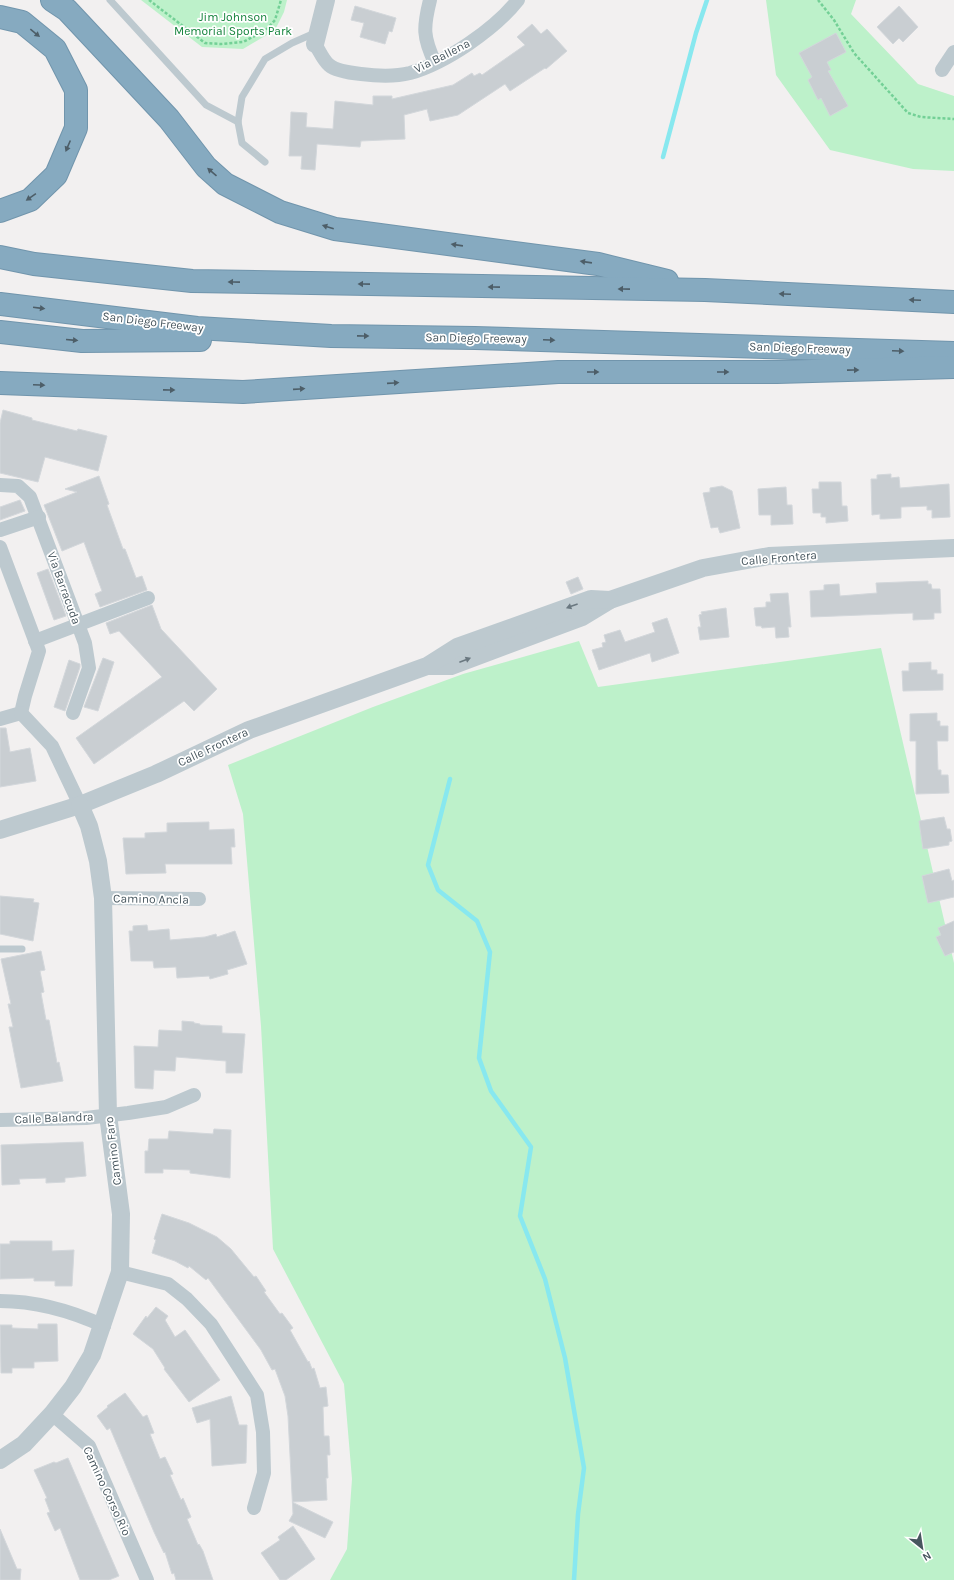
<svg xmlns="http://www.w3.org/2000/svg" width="954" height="1580" viewBox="0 0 954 1580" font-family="Karla,sans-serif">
<rect width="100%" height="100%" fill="#f2f0f0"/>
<g fill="#bdf1ca">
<polygon points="141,0 287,0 284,12 275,30 243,49 202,47"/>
<polygon points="766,0 856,0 851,14 918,84 954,96 954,171 913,169 830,150 776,75"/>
<polygon points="579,641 598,687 881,648 954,963 954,1580 330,1580 347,1549 352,1479 344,1384 273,1249 261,1026 243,814 228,765 373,707 463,674"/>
</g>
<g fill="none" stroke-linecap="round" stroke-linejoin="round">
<g stroke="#88e8ef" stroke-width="4.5">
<polyline points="663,157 696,33 707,0"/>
<polyline points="450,779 428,865 438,890 477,921 490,952 479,1058 491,1091 531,1147 520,1216 545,1279 565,1358 584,1468 578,1514 574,1580"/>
</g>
</g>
<g fill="#c9ced2" stroke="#d3d7db">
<polygon points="355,6 396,18 392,32 389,31 385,44 360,37 364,23 351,20"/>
<polygon points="899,6 918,27 903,42 899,38 893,44 877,27"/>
<polygon points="532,24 541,34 547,29 567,51 546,69 545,68 510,91 505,84 458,115 430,121 427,109 404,115 405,139 361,141 360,147 317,144 315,170 301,169 302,156 289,156 291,112 307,113 306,127 333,129 335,101 373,105 373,96 392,96 392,99 453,85 472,73 474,76 480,73 482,75 525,45 517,37"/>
<polygon points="836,33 846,52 827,62 831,70 828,71 848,106 830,116 821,98 818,100 808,80 812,77 799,53"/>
<polygon points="3,410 32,418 32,420 77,431 78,429 107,436 98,471 45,457 38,482 0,473 0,423"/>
<polygon points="891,474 891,478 899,477 900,488 949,484 950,517 932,518 932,510 927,510 927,506 901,507 901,518 884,519 880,519 880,514 872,515 871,479 877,479 877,475"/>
<polygon points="99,476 109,504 107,505 123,549 125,549 136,578 142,576 147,590 100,607 95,594 102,591 84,542 62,551 44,505 77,492 65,489"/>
<polygon points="819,482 841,482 842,506 847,506 848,521 826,523 826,517 821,517 821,513 813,513 812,489 819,489"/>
<polygon points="722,486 732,491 740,528 720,533 718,527 711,528 703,493 710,492 710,488"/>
<polygon points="786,487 787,505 792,505 793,524 771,525 771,515 759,515 758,489"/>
<polygon points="20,500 25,511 0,520 0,507"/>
<polygon points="48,569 66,616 54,620 37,573"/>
<polygon points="578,577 583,589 571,594 566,582"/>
<polygon points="928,581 928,584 931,584 932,589 940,589 941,613 934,613 934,619 913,620 913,613 811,617 810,591 824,590 824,585 839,584 840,596 877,593 876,583"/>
<polygon points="788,593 791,627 788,627 789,637 776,638 775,627 762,628 761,626 756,626 754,608 766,607 766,602 771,602 770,594"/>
<polygon points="152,605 161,629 217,689 194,711 184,701 94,764 76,738 162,677 119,631 110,634 106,623"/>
<polygon points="726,608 729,637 700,640 698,627 701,627 699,615 702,614 701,612"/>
<polygon points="667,618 679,653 652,662 650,653 599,670 592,650 603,647 602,643 606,642 604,635 620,630 625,642 655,632 652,623"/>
<polygon points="103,658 114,662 98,711 84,707"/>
<polygon points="69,660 80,664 80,667 65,711 54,707"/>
<polygon points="931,662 931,670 937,670 937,674 943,674 943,690 903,691 902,671 909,671 909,663"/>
<polygon points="937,713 937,721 940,721 940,726 948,726 948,741 937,741 938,770 941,770 941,775 948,775 949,793 916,794 916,741 910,741 910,714"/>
<polygon points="0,728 6,728 10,752 30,748 36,781 0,787"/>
<polygon points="944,817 947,829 950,829 952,841 949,842 949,845 923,849 919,821"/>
<polygon points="209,822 209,830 234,829 235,847 231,847 232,864 165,864 166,873 126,874 123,838 145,838 145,833 167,832 167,823"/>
<polygon points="949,869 952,881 954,880 954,897 928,903 922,876"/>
<polygon points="0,896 34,899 33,902 39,903 33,941 0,934"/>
<polygon points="954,921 954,952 945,956 936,937 941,935 938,928"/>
<polygon points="147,925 148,931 169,929 170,940 205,937 216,934 217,937 235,931 247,964 227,970 228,974 210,979 209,976 177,978 176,967 154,968 153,961 131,961 129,931 133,931 133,926"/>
<polygon points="41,951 45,970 40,971 44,992 41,993 46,1020 49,1020 57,1063 59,1062 63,1081 21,1088 9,1027 13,1027 8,1004 11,1004 1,959"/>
<polygon points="182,1021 194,1022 194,1023 200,1024 200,1025 222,1026 222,1033 245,1034 242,1073 226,1073 226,1061 176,1057 175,1071 154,1070 153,1089 135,1088 134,1046 158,1047 159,1030 182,1031"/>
<polygon points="214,1129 231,1130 230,1178 190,1173 190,1170 163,1169 163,1173 145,1173 145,1151 148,1151 149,1139 168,1139 169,1131 213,1134"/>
<polygon points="83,1142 86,1176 65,1178 65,1182 46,1183 46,1178 19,1179 20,1184 2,1185 1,1145"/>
<polygon points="162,1214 189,1223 217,1237 231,1249 254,1277 256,1276 266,1291 264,1292 280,1314 282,1313 293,1328 290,1330 308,1362 309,1361 312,1369 314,1368 320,1388 326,1387 328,1406 323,1407 324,1436 329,1436 330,1455 327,1455 328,1478 326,1478 327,1500 292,1502 333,1522 325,1538 289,1521 293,1514 288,1416 285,1396 275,1369 272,1370 261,1350 208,1278 206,1280 189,1266 188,1268 175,1261 152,1253 156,1240 154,1239"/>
<polygon points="10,1241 52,1241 52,1251 74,1250 72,1286 55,1286 55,1281 34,1281 34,1278 0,1279 0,1244 10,1244"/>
<polygon points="156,1307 168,1316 165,1320 175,1337 185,1330 220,1380 189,1402 164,1369 165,1368 153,1349 133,1334 146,1316 147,1318"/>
<polygon points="38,1324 57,1324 58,1361 34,1362 34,1368 12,1368 12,1373 1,1373 0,1325 12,1325 12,1328 38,1329"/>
<polygon points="125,1393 143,1417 147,1415 154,1433 150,1434 160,1459 165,1457 173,1474 170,1475 181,1500 183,1498 191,1517 187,1519 198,1545 199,1544 203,1551 213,1580 176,1580 174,1573 172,1574 165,1552 164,1553 154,1532 110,1428 107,1430 97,1416 108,1407 107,1406"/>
<polygon points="231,1396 239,1425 247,1425 246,1463 212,1466 210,1419 197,1423 192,1408"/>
<polygon points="68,1458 119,1576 109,1580 80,1580 60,1528 55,1531 47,1513 50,1512 45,1499 47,1498 34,1470 54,1462 56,1463"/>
<polygon points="293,1526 315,1559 286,1580 280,1580 261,1553 280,1540 278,1537"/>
<polygon points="0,1529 17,1569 21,1569 20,1580 0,1580"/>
</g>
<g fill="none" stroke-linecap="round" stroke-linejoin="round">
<defs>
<g id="motorway">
<polyline points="52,0 67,10 169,119 206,167 225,184 280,212 335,229 598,264 667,281"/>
<polyline points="0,17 22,22 55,49 76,90 76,128 56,175 30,200 0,211"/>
<polyline points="0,257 34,264 192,281 705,290 954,302"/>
<polyline points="0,304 197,328 331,336 475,338 954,353"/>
<polyline points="0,332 82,341 200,340"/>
<polyline points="0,383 243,392 558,372 777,372 954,367"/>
</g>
</defs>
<use href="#motorway" stroke="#7195ac" stroke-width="24"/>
<g stroke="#73d096" stroke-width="2.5" stroke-dasharray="3 2" stroke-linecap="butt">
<polyline points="149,0 205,43 221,44 243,42 266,30 275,20 281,0"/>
<polyline points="818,0 834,20 854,53 908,113 921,117 954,119"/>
</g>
<g stroke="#bdc9cf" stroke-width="7">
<polyline points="110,0 206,105 238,122"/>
<polyline points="265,162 242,143 238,122 242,97 265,59 292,43 317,32"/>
<polyline points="0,949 22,949"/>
</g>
<g stroke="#bdc9cf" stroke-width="14">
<path d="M430,0C423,28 423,37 435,63"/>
<path d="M315,44C319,50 323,60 329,65C336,71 351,73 361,74C377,76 394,77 410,73C446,63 495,29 518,0"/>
<polyline points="942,70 954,52"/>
<polyline points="0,485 18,486 30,497 85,643 89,668 73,713"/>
<polyline points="0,530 39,517"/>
<polyline points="0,547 39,651 25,696 21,713 0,719"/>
<polyline points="35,641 148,598"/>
<polyline points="21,713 52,746 80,805"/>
<polyline points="103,898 199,899"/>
<polyline points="0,1120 86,1118 128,1113 166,1107 194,1095"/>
<polyline points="120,1272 168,1284 187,1299 211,1324 257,1395 263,1432 264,1473 254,1508"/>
<path d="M0,1301C36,1301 71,1311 104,1326"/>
<polyline points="52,1414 89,1446 147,1580"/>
</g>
<g stroke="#bdc9cf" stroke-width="18">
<polyline points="315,44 326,0"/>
<polyline points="428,666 451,666 582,617 610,600 703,568 769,556 954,548"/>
<polyline points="0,830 80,805 156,774 249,730 427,666 457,647 591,599 610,600"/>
<polyline points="0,1460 24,1444 52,1414 73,1387 92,1355 120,1272 121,1214 108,1115 103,898 98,861 89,826 80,805"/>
</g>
<use href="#motorway" stroke="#86aac0" stroke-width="22"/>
</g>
<defs><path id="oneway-solid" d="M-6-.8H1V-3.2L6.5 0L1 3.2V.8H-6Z"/></defs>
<g fill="#4d5e68">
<use href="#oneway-solid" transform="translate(35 33) rotate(39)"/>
<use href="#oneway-solid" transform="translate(68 146) rotate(113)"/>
<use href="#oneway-solid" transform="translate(212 172) rotate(-139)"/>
<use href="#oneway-solid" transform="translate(31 197) rotate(145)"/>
<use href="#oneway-solid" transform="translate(328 227) rotate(-163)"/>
<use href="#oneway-solid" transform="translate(457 245) rotate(-172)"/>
<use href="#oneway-solid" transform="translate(586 262) rotate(-172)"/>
<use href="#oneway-solid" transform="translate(234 282) rotate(-179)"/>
<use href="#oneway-solid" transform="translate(364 284) rotate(-179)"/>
<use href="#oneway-solid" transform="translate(494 287) rotate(-179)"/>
<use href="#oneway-solid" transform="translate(624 289) rotate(-179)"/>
<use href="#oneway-solid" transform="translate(785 294) rotate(-177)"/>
<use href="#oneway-solid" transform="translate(915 300) rotate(-177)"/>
<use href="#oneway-solid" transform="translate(39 308) rotate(7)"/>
<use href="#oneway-solid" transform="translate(363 336) rotate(1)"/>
<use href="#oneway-solid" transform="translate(72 340) rotate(5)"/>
<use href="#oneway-solid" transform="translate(549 340) rotate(2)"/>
<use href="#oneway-solid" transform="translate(898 351) rotate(2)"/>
<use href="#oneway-solid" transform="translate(853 370) rotate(-1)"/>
<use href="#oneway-solid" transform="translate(593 372)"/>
<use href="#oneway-solid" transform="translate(723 372)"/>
<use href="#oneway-solid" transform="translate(393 383) rotate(-4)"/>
<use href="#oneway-solid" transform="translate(39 385) rotate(3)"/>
<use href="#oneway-solid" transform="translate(299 389) rotate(-4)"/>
<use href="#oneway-solid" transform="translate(169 390) rotate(1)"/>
</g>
<g fill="#6a7880">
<use href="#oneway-solid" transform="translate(572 606) rotate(160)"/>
<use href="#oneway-solid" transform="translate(465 660) rotate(-21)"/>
</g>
<g text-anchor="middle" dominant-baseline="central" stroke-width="3.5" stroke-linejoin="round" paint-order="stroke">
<g font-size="12" fill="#14833c" stroke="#fff">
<text x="233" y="17">Jim Johnson<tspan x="233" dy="14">Memorial Sports Park</tspan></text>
</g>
<g font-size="12" fill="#47565e" stroke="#fff">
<text transform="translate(442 56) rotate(-27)">Via Ballena</text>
<text transform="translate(153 322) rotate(7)">San Diego Freeway</text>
<text transform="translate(476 338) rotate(1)">San Diego Freeway</text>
<text transform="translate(800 348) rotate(2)">San Diego Freeway</text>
<text transform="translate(779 558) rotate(-5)">Calle Frontera</text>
<text transform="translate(64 588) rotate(70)">Via Barracuda</text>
<text transform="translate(213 747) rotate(-25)">Calle Frontera</text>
<text transform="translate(151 899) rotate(1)">Camino Ancla</text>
<text transform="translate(54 1118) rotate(-2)">Calle Balandra</text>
<text transform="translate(113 1151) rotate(-97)">Camino Faro</text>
<text transform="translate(107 1491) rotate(65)">Camino Corso Rio</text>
</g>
</g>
<g transform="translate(922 1548) rotate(150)" stroke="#ffffff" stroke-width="3" paint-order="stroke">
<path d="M0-3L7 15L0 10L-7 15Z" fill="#47565e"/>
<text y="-6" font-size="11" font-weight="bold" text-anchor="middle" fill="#47565e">N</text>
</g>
</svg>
